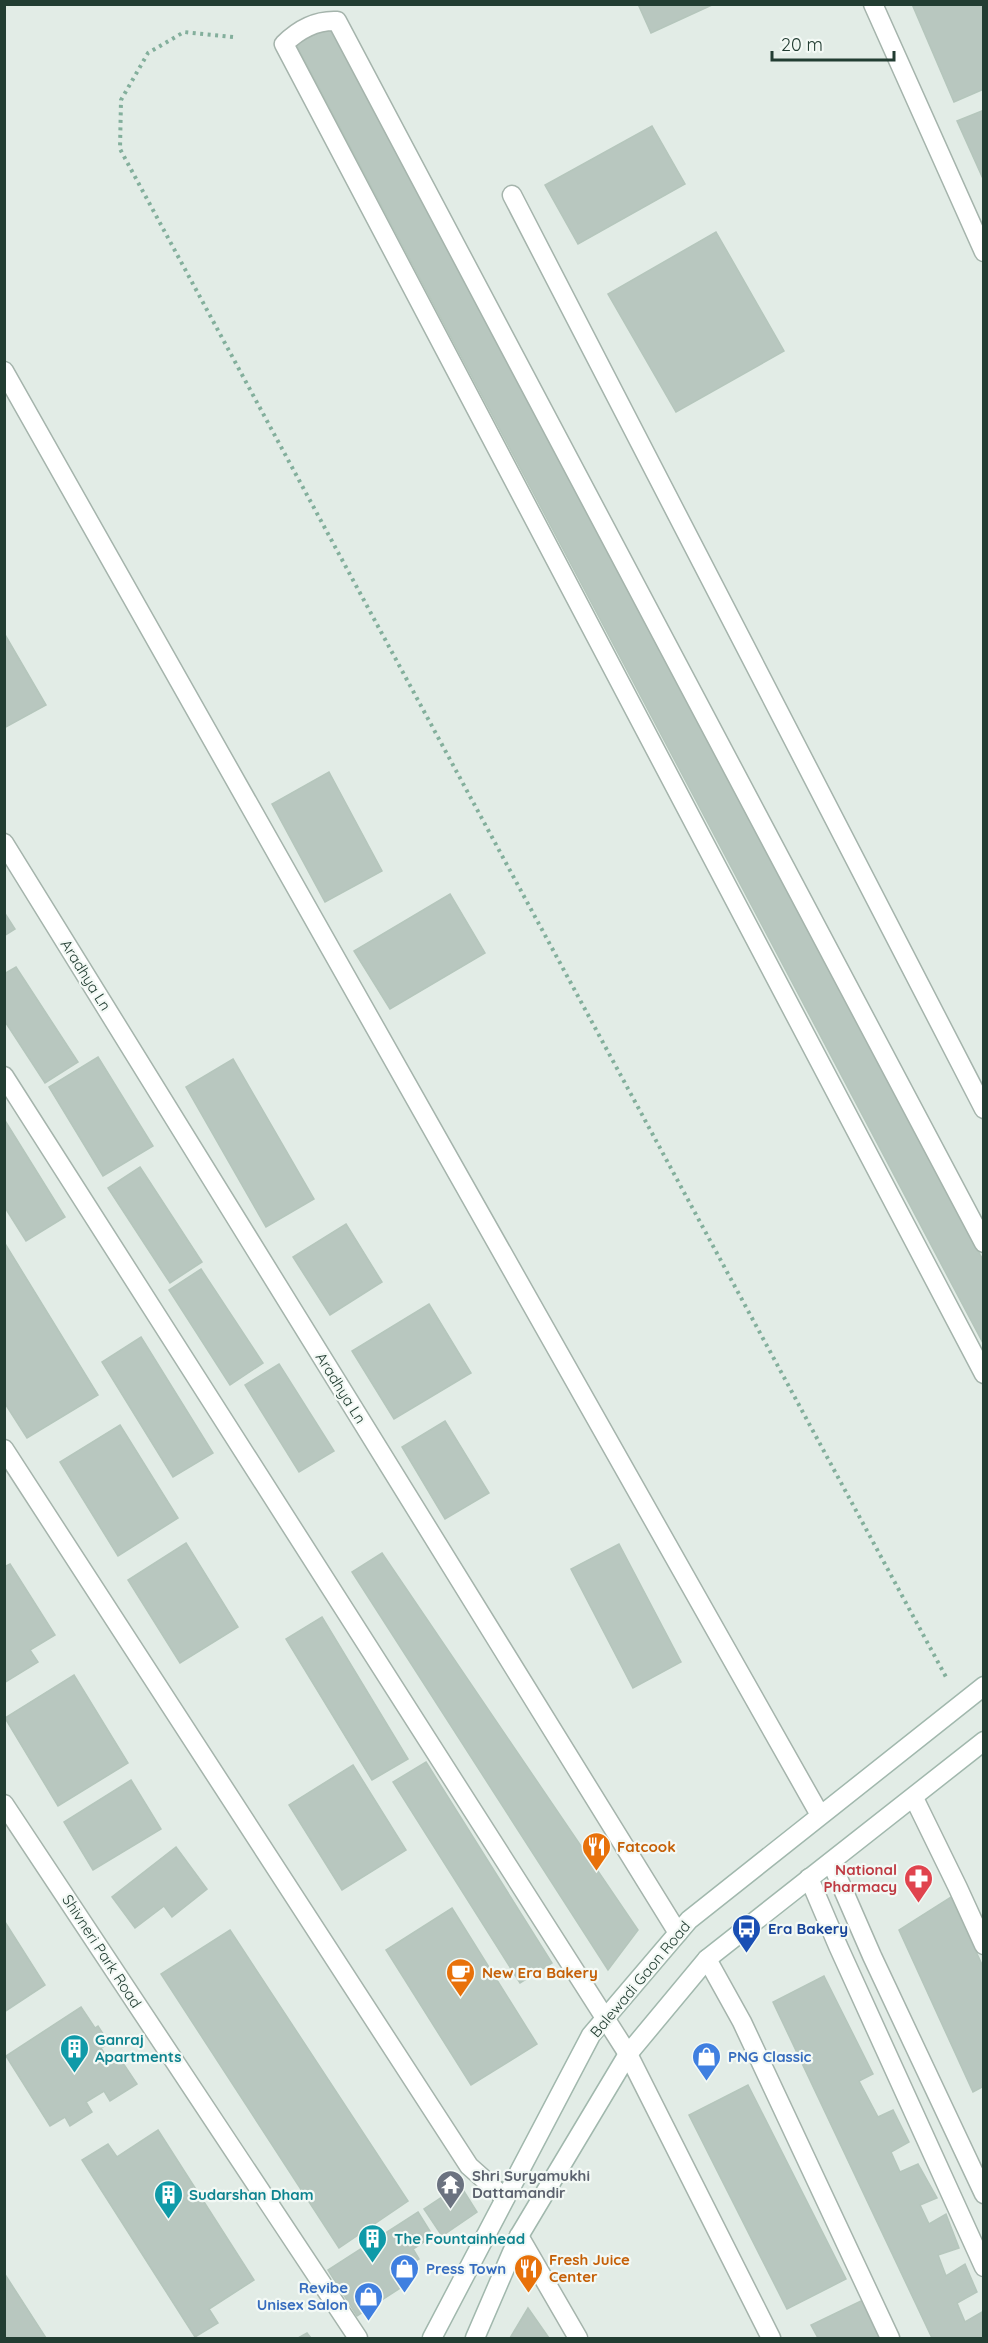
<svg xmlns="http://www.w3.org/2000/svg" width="988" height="2343" viewBox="0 0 988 2343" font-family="Quicksand,sans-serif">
<rect width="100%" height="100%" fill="#e2ece6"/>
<g fill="#b8c7bf" stroke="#b5c6bc" stroke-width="1.5">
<polygon points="638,4 714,4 651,33"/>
<polygon points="912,4 984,4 984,89 954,102"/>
<polygon points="331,26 984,1262 984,1345 296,44"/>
<polygon points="984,110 984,181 957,121"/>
<polygon points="652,126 685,184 578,244 545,185"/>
<polygon points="716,232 784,351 676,412 608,294"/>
<polygon points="4,633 46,705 4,728"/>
<polygon points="329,772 382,871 325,902 272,804"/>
<polygon points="450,894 485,953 390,1009 354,951"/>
<polygon points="4,912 15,929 4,936"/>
<polygon points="16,967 78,1062 45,1083 4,1020 4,974"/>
<polygon points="98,1057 153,1146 103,1176 49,1087"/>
<polygon points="233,1059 314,1199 266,1227 186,1087"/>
<polygon points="4,1119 65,1217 26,1241 4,1206"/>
<polygon points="140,1167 202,1262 170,1283 108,1188"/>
<polygon points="346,1224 382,1282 330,1315 293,1257"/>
<polygon points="4,1242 98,1395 27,1438 4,1402"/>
<polygon points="201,1269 263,1363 230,1385 169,1290"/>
<polygon points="429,1304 471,1373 394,1419 352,1351"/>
<polygon points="141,1337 213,1453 173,1477 102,1362"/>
<polygon points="279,1364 334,1451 299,1472 245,1385"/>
<polygon points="445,1421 489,1493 445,1519 402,1447"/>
<polygon points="120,1425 178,1518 118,1556 60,1462"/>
<polygon points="186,1543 238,1627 180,1663 128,1580"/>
<polygon points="619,1544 681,1662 633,1688 571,1569"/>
<polygon points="382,1553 638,1930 608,1970 352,1572"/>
<polygon points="10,1564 55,1635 30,1650 38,1662 4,1683 4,1567"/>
<polygon points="322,1617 408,1759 372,1780 286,1639"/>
<polygon points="74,1675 128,1763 58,1806 5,1718"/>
<polygon points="426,1762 552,1963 520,1983 393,1782"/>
<polygon points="353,1765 406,1850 342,1890 289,1805"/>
<polygon points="131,1780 161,1829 93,1870 64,1822"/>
<polygon points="176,1847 207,1889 172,1917 164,1906 135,1928 112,1897"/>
<polygon points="951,1897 984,1969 984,2086 973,2092 899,1930"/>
<polygon points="452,1908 537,2044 471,2085 386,1950"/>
<polygon points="5,1922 45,1985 4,2012 4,1922"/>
<polygon points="230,1930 408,2201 339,2248 161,1974"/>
<polygon points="824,1976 873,2074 859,2081 878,2117 893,2110 909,2142 891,2152 900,2172 918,2164 937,2198 920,2205 929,2224 946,2214 959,2248 938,2255 946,2276 965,2264 977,2292 957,2303 965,2322 982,2312 984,2338 932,2338 773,2002"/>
<polygon points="81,2007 95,2028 98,2026 109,2043 101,2048 110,2063 119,2057 137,2084 110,2101 104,2091 86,2102 92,2112 70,2126 65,2117 50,2126 6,2056"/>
<polygon points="748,2085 846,2279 787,2309 689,2115"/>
<polygon points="158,2130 254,2280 209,2309 218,2323 195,2337 82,2160 108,2144 117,2157"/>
<polygon points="460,2185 477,2212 442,2236 424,2209"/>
<polygon points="418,2212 433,2236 413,2249 419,2259 397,2272 405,2285 357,2316 328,2270"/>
<polygon points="6,2276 46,2338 4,2338"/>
<polygon points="863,2300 881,2338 818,2338 811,2325"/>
<polygon points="528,2308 549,2338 510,2338"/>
<polygon points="307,2333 311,2338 298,2338"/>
</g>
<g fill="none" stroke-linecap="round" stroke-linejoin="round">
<defs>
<g id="service">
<polyline points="512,195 984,1109"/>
<polyline points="914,1798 958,1888 984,1945"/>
<polyline points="831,1862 872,1956 984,2194"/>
<polyline points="809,1878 838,1946 984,2267"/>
<polyline points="707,1959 742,2022 890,2338"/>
<polyline points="628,2054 771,2338"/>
<polyline points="519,2236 578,2338"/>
</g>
<g id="minor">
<polyline points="873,4 984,252"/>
<polyline points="4,371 820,1815"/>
<polyline points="4,843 678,1933"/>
<polyline points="4,1076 628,2054"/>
<path d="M984,1243L337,21C316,20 299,29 284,44L984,1374"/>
<polyline points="4,1449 469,2166 505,2198"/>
<polyline points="4,1804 358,2338"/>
</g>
<g id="secondary">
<polyline points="432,2338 591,2035 689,1920 984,1686"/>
<polyline points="475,2338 519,2236 628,2054 707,1959 984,1741"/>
</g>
</defs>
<use href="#service" stroke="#a5b4ac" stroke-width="21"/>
<use href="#minor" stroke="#a5b4ac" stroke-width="21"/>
<use href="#secondary" stroke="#a1b8ad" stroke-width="21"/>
<polyline stroke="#83af9c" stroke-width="4" stroke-dasharray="3 4.5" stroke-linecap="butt" points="233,37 184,32 148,53 121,100 120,149 946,1677"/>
<use href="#service" stroke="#fff" stroke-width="18"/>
<use href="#minor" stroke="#fff" stroke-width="18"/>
<use href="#secondary" stroke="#fff" stroke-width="18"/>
</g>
<defs>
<symbol id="restaurant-pin" viewBox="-11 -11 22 30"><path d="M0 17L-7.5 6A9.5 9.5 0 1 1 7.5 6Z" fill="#e8710a" stroke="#f3f9f5"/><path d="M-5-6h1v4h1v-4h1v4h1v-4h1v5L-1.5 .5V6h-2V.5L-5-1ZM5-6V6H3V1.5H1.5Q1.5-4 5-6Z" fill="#fff"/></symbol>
<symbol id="pharmacy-pin" viewBox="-11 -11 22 30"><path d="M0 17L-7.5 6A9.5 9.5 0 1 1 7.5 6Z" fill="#e0444e" stroke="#f3f9f5"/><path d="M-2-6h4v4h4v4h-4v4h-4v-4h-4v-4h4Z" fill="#fff"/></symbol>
<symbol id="bus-pin" viewBox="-11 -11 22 30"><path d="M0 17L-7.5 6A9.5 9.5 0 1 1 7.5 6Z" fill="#1a4fb4" stroke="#f3f9f5"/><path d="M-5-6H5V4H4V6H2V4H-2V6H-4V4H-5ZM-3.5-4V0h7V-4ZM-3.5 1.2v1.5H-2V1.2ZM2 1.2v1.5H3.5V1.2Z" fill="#fff"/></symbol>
<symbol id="cafe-pin" viewBox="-11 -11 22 30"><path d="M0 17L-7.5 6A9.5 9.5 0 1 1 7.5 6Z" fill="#e8710a" stroke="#f3f9f5"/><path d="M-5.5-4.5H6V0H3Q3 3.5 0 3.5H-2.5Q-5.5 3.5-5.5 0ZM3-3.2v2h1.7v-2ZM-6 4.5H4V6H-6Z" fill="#fff"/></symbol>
<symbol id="building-pin" viewBox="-11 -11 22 30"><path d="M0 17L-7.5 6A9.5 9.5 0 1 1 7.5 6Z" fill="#0f9aa8" stroke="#f3f9f5"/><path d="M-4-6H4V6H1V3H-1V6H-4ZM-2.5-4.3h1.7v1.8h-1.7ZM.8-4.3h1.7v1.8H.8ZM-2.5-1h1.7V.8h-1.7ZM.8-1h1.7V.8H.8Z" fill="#fff"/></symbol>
<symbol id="shop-pin" viewBox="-11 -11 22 30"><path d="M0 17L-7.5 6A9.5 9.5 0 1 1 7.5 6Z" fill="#3f7fe0" stroke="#f3f9f5"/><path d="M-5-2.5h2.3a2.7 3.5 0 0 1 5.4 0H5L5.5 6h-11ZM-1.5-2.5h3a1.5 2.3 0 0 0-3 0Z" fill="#fff"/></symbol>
<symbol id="temple-pin" viewBox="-11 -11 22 30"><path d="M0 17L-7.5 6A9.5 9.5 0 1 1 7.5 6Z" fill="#6b7280" stroke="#f3f9f5"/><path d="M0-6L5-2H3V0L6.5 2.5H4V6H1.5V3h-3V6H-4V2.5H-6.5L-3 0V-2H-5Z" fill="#fff"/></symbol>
</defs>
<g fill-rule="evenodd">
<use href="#restaurant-pin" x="580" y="1830" width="33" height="45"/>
<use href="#pharmacy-pin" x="902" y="1862" width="33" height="45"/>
<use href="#bus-pin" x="730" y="1912" width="33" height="45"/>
<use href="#cafe-pin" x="444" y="1956" width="33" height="45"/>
<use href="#building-pin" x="58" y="2032" width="33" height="45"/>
<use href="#shop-pin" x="690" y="2040" width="33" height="45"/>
<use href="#temple-pin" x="434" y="2168" width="33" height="45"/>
<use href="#building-pin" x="152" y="2178" width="33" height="45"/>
<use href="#building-pin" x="356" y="2222" width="33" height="45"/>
<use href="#shop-pin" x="388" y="2252" width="33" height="45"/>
<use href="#restaurant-pin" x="512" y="2252" width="33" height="45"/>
<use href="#shop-pin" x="352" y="2280" width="33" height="45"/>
</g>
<g text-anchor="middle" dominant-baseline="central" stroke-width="4.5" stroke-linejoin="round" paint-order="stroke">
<g font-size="15" fill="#223d32" stroke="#f3f9f5">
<text transform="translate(86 975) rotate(58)">Aradhya Ln</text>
<text transform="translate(341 1388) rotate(58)">Aradhya Ln</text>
<text transform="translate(102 1951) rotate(57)">Shivneri Park Road</text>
<text transform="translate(640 1979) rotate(-50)">Balewadi Gaon Road</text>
</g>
<g font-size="15" font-weight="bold" fill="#c56008" stroke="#f3f9f5" text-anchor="start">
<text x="617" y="1846">Fatcook</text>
<text x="482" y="1972">New Era Bakery</text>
<text x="549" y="2259">Fresh Juice<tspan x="549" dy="17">Center</tspan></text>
</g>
<g font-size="15" font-weight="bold" fill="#be3a42" stroke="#f3f9f5" text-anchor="end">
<text x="897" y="1869">National<tspan x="897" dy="17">Pharmacy</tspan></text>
</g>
<g font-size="15" font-weight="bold" fill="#164399" stroke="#f3f9f5" text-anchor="start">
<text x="768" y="1928">Era Bakery</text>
</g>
<g font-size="15" font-weight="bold" fill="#0d838f" stroke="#f3f9f5" text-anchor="start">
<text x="95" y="2039">Ganraj<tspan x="95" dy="17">Apartments</tspan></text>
<text x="189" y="2194">Sudarshan Dham</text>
<text x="394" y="2238">The Fountainhead</text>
</g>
<g font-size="15" font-weight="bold" fill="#366cbe" stroke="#f3f9f5" text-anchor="start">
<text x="728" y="2056">PNG Classic</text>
<text x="426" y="2268">Press Town</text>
<text x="348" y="2287" text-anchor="end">Revibe<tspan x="348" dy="17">Unisex Salon</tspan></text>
</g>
<g font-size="15" font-weight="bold" fill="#5b616d" stroke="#f3f9f5" text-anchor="start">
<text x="472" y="2175">Shri Suryamukhi<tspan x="472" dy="17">Dattamandir</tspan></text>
</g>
</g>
<rect width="988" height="2343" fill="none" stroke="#223d32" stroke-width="12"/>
<path d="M772 51v9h122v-9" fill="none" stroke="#223d32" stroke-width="3"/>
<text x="781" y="51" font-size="18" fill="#223d32" stroke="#f3f9f5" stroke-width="4.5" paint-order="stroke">20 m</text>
</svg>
